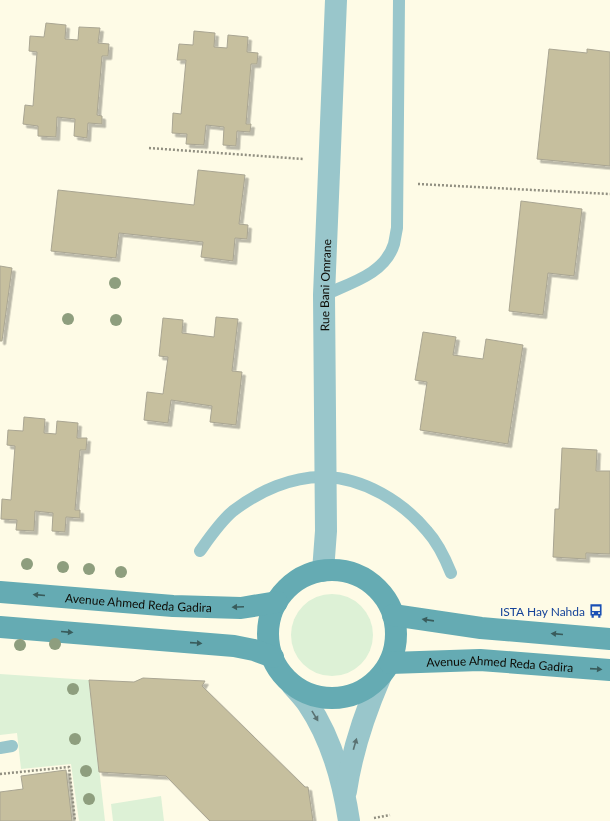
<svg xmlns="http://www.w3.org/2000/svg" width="610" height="821" viewBox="0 0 610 821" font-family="Lato,sans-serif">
<defs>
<filter id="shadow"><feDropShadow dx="3.5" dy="3.5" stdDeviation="0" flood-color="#0004"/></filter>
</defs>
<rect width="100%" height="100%" fill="#fefbe6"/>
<g fill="#ddf1d6">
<circle cx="332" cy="635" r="41"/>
<polygon points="0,674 89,680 105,821 79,821 71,764 21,769 17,733 0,735"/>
<polygon points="161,796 164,821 113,821 111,804"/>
</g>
<g fill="#c6bf9e" stroke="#a9a592" filter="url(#shadow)">
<polygon points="46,23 66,25 65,39 78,40 79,27 100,28 98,43 109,44 108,56 102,56 97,115 102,116 102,124 88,123 87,138 74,136 75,119 57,117 56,137 38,136 38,126 23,124 25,105 33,106 37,52 29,51 30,36 44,37"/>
<polygon points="194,31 215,33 214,47 227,48 228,35 248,37 247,52 258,53 257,64 251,64 246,124 251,124 250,132 237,131 236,146 223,145 224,127 206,125 204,145 186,144 187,134 172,133 173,113 181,114 186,60 177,60 179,44 193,45"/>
<polygon points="549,49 587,53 587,49 610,52 610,166 537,159"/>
<polygon points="198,170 245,175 239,224 248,225 247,239 235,238 233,261 201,257 203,242 119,233 116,258 51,251 58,190 194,205"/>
<polygon points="521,201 582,209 574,276 548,273 543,315 509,311"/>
<polygon points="0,266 12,268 2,341 0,341"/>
<polygon points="216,317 238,319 232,371 242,372 236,425 210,422 212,406 171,400 168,423 144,420 147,392 163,394 168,357 159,356 163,318 183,320 182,333 214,337"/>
<polygon points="423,332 456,337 453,355 483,359 486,339 523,345 508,444 420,430 427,382 415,380"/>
<polygon points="24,417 45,419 44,433 56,434 57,421 78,423 77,438 87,438 86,450 80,450 75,510 80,510 80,518 66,517 65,532 52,531 53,513 35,511 34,531 16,530 17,520 1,519 2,499 11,500 15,446 7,445 8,430 23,431"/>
<polygon points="562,448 597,450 596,471 610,471 610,554 586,553 586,559 553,557 555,509 559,509"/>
<polygon points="143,678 205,681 202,686 305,787 308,787 313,821 210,821 166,776 99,772 89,680 134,682"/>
<polygon points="66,770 72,821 0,821 0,792 23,789 21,776"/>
</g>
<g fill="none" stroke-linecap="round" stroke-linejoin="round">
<g stroke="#918f81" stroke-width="2.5" stroke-dasharray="2 2" stroke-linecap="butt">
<polyline points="149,148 303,159"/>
<polyline points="418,184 610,194"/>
<polyline points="0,774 69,767 75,821"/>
<polyline points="374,818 390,815"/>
</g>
<g stroke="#99c6cb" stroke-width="12">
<path d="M324,295C350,283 385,274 394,244C395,239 396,233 397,228L399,0"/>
<path d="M200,551C210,537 220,522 233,511C259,491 292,476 325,477C364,478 403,502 427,531C438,543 445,558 451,573"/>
<polyline points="0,748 12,746"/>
</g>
<g stroke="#99c6cb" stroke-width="22">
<path id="s1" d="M323,571L326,531L324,295L336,0"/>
<path d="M292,685C297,691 303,697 308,704C331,738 343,781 349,821"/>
<path d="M346,791C352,751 364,715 380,678"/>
</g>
<g stroke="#65abb3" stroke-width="22">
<circle cx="332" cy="634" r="64"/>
<path id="s2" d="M0,592L173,606L241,608L277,602"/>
<polyline points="393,615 481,628 610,639"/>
<polyline points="0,627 234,646 254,650 273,657"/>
<path id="s3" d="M390,663L480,660L610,670"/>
</g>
</g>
<g fill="#8e9e7e">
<circle cx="115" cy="283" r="6"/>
<circle cx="68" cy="319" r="6"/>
<circle cx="116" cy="320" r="6"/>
<circle cx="27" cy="564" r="6"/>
<circle cx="63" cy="567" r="6"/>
<circle cx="89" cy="569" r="6"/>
<circle cx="121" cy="572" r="6"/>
<circle cx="55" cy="644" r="6"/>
<circle cx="20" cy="645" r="6"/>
<circle cx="73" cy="689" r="6"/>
<circle cx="75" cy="739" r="6"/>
<circle cx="86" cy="771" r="6"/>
<circle cx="89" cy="799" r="6"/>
</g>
<defs><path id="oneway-solid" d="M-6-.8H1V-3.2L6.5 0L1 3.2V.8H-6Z"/></defs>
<g fill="#395c5c">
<use href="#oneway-solid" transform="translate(39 595) rotate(-175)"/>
<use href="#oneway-solid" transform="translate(238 607) rotate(178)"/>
<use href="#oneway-solid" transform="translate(428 620) rotate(-172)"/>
<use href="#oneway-solid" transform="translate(67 632) rotate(5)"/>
<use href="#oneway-solid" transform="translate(557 634) rotate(-175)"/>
<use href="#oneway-solid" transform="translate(196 643) rotate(4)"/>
<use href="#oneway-solid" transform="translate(596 669) rotate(4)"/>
</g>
<g fill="#5a7272">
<use href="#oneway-solid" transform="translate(315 716) rotate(59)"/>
<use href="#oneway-solid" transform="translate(355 744) rotate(-74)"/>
</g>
<defs>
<symbol id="bus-bare" viewBox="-9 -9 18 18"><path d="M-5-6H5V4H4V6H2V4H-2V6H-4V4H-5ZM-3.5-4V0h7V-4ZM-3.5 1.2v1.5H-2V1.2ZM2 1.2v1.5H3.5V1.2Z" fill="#1a4fb4" stroke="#fefbe6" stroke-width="2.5" paint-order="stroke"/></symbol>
</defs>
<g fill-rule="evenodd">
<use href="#bus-bare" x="586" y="601" width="20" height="20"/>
</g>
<g text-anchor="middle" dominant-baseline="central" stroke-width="3" stroke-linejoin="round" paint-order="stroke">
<g font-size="12" fill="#0d0c06" stroke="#fefbe6">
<text stroke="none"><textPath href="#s1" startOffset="286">Rue Bani Omrane</textPath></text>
<text stroke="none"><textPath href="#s2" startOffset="139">Avenue Ahmed Reda Gadira</textPath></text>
<text stroke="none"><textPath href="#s3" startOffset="110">Avenue Ahmed Reda Gadira</textPath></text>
</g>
<g font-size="12" fill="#164399" stroke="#fefbe6" text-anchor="end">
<text x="585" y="611">ISTA Hay Nahda</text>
</g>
</g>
</svg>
